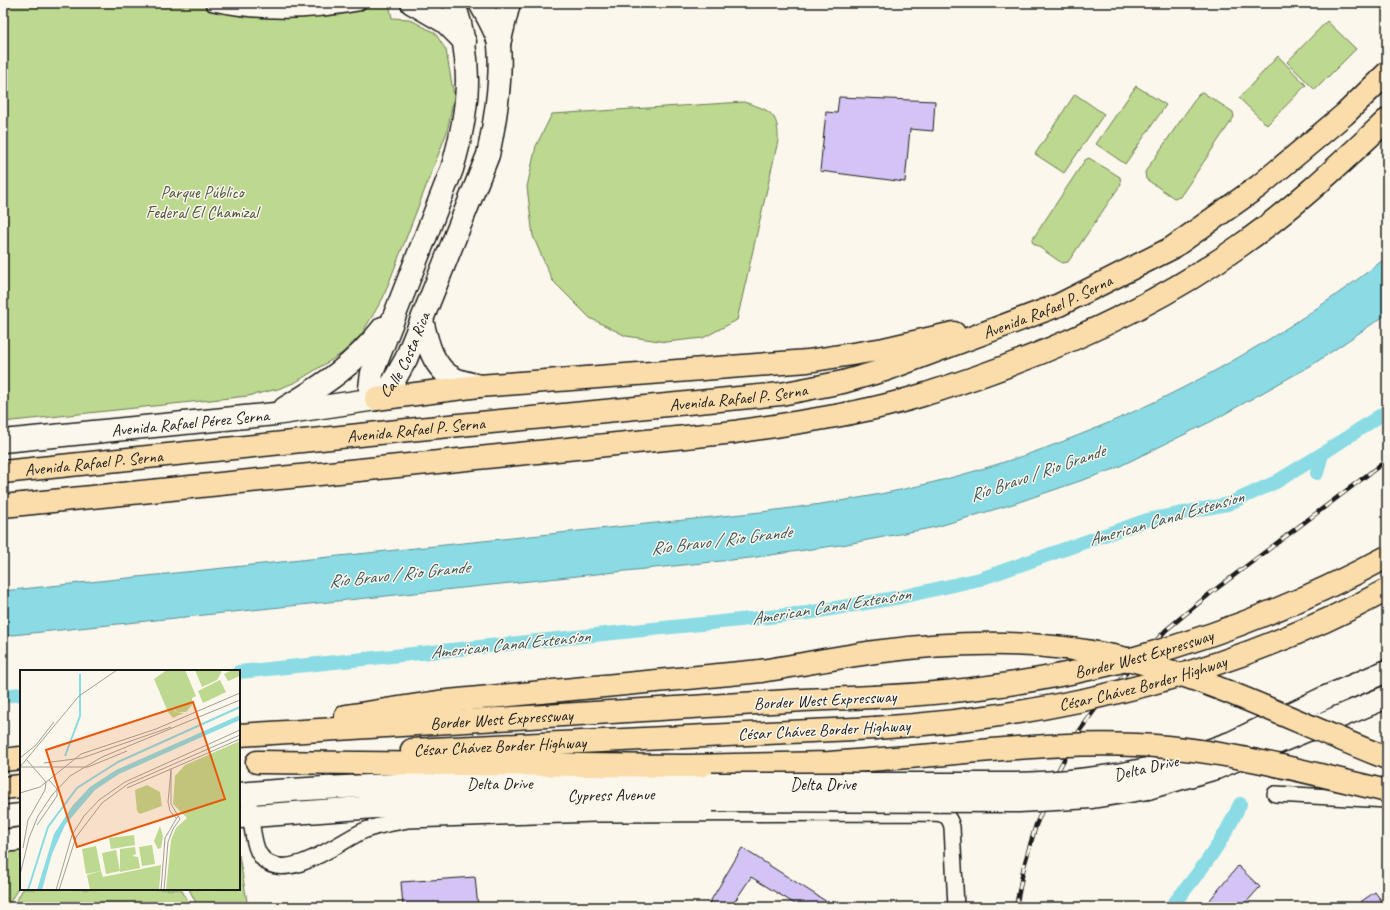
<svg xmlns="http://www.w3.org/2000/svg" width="1390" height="910" viewBox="0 0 1390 910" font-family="Caveat,sans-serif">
<rect width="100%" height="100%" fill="#fbf7ec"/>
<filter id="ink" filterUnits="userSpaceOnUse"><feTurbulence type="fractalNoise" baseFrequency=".025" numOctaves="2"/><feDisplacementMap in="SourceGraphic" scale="8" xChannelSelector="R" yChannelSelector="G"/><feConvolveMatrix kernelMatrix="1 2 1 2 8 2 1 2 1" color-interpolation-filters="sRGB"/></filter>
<g filter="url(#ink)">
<g fill="#bdd88f" stroke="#6c7a56">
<polygon points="3,3 389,3 392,18 409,19 435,33 446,50 454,96 447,132 383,298 361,335 341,354 296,382 278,389 248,396 3,422"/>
<polygon points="1327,21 1356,49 1315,90 1287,62"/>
<polygon points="1278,56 1306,85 1267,125 1239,98"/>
<polygon points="1136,86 1166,105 1125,164 1096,144"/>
<polygon points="1202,92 1233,112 1234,117 1180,197 1174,198 1146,179 1145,172 1198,95"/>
<polygon points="1075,94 1104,114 1064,173 1035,154"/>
<path d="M744,102C769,110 779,112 778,141L737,320L703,338L666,342L626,336L590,318L552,280L533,236L527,187L536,146L552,114Z"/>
<polygon points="1089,158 1120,177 1121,184 1068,262 1062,263 1033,243 1032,240 1085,160"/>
<polygon points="21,851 21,883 7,907 3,907 3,853"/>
<polygon points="239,855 248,907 198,907 189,889 239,889"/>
<polygon points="23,889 181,889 191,907 13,907"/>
</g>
<path fill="#8adbe4" stroke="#5e8f94" d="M1387,257V314L1312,365L1212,421L1112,470L1013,504L936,527L847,544L750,558L3,636V591L761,512C807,506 854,500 900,490C1077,452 1245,368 1387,257Z"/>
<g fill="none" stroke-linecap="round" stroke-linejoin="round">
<g stroke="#8adbe4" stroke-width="14">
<polyline points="1317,473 1322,454"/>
<polyline points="239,672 807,613 901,597 980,579 1147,520 1228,504 1276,482 1322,454 1387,411"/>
<polyline points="3,696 21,694"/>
<path d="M1171,907C1198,874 1223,843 1240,804"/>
</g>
</g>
<g fill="#d3c4f5" stroke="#1c1c1c">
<polygon points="839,97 935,101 933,131 910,129 905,182 820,171 826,112 837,113"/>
<polygon points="742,848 835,907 800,907 751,877 731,907 707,907"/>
<polygon points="1238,866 1260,887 1242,907 1204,907"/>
<polygon points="475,877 478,907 403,907 401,882"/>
<polygon points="1375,892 1386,907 1353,907"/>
</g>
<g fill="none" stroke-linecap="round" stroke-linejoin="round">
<defs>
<g id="street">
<path d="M213,3C261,13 311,12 358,3"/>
<path d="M248,793C250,808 252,844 260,855C281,887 338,843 361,832C375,825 392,823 408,820L595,814L935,813C945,814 949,816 952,827L956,907"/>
<polyline points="1275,794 1387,800"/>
</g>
<g id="secondary">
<polyline points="412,3 445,22 465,42"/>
<polyline points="499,44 509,3"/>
<path d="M422,320C427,342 433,369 455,379C462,382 472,384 479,386"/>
<path id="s1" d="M376,399L392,384L406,359L488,155C495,122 502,79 499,45C498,34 486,14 480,3"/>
<path d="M376,399L370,388L372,373L452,169C469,111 474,62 454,3"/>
<path d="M285,408C325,384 354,365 383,328"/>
<path id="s2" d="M3,441L275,414L376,399"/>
<polyline points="1148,769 1194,756 1233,742 1326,697 1387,671"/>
<polyline points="1148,788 1216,768 1387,697"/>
<path id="s3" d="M239,794C396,780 554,783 712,784"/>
<polyline points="3,817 21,815"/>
<polyline points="239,817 458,801 558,799 713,800"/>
<polyline points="3,841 21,839"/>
</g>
<g id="highway">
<polyline points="376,399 479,386 808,361 884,349 954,333"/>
<path id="s4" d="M3,472L408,430L781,394L843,382L885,370L1059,305L1172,248L1259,186L1345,114L1387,73"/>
<path d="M3,506L735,432C781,425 826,419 870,409C907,401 942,389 977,377C1070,344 1161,303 1241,245C1294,208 1340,164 1387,120"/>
<polyline points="346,716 438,702 761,671"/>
<path id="s5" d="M239,735L804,700L873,697"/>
<path id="s6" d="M412,750L875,728"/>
<polyline points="3,760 21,758"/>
<polyline points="257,762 686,766 829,763 934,755"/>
<polyline points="3,788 21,786"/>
</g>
</defs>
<use href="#street" stroke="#1c1c1c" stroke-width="18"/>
<use href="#secondary" stroke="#1c1c1c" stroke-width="25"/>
<use href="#highway" stroke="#1c1c1c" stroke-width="25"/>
<use href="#street" stroke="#fbf7ec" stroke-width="15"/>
<use href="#secondary" stroke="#fbf7ec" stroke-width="22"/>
<use href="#highway" stroke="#faddab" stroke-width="22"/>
<defs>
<polyline id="rail" points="1016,907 1024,866 1036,825 1059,769 1078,733 1096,708 1127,672 1166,630 1212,592 1387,460"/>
</defs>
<use href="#rail" stroke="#1c1c1c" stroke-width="4.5"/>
<use href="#rail" stroke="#fbf7ec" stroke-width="3" stroke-dasharray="9" stroke-linecap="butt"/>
<defs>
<g id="secondary-bridge">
<path id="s7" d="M712,784H1013C1059,783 1103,779 1148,769"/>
<polyline points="713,800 1019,801 1092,797 1148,788"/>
</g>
<g id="highway-bridge">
<path d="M761,671C801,665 842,656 883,651C959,641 1037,640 1113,656C1206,675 1298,724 1387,758"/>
<path id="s8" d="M873,697C1058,689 1224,645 1387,557"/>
<path id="s9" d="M875,728C1052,717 1229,675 1387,590"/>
<path d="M934,755C1011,748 1089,740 1167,747C1241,754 1314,774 1387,791"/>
</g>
</defs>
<use href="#secondary-bridge" stroke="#1c1c1c" stroke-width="25" stroke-linecap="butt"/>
<use href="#highway-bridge" stroke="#1c1c1c" stroke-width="25" stroke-linecap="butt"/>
<use href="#secondary-bridge" stroke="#fbf7ec" stroke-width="22"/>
<use href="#highway-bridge" stroke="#faddab" stroke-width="22"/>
</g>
</g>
<g text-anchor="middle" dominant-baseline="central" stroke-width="3" stroke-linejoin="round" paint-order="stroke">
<g font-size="17" fill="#4c543e" stroke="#fbf7ec">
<text x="202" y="192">Parque Público<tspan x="202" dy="20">Federal El Chamizal</tspan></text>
</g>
<g font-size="17" fill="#1c1c1c" stroke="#fbf7ec">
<text stroke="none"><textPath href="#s4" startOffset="1063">Avenida Rafael P. Serna</textPath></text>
<text stroke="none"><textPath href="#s1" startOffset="54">Calle Costa Rica</textPath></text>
<text stroke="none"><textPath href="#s4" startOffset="739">Avenida Rafael P. Serna</textPath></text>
<text stroke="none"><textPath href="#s2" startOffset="188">Avenida Rafael Pérez Serna</textPath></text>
<text stroke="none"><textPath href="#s4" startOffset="415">Avenida Rafael P. Serna</textPath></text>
<text stroke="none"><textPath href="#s4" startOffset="91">Avenida Rafael P. Serna</textPath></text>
<text stroke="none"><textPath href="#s8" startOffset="275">Border West Expressway</textPath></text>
<text stroke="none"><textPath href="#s9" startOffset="272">César Chávez Border Highway</textPath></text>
<text transform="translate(825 700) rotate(-3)">Border West Expressway</text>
<text stroke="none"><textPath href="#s5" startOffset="263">Border West Expressway</textPath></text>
<text transform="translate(824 730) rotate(-3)">César Chávez Border Highway</text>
<text stroke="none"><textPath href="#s6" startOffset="88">César Chávez Border Highway</textPath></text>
<text transform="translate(1146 768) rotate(-13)">Delta Drive</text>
<text stroke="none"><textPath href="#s3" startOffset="261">Delta Drive</textPath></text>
<text stroke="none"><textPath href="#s7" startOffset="111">Delta Drive</textPath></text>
<text transform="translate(611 795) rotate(-1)">Cypress Avenue</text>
</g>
<g font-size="18" font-style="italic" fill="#3d5558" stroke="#fbf7ec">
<text transform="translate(1037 473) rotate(-19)">Río Bravo / Rio Grande</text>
<text transform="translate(1166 518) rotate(-16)">American Canal Extension</text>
<text transform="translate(721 540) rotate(-7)">Río Bravo / Rio Grande</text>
<text transform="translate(399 574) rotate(-6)">Río Bravo / Rio Grande</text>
<text transform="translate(831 606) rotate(-9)">American Canal Extension</text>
<text transform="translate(510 644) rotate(-6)">American Canal Extension</text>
</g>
</g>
<g transform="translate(20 670)">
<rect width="220" height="220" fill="#fbf7ec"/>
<path d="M147,0H165L176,26L172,28V35L166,42H157L151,36L156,42L164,43L153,48L148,42L134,9ZM175,0H201V3L197,10L182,17ZM212,0H220V6L208,11L204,4ZM200,10L206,22L183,33L178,21ZM220,71V220H146L151,170L156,158L167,148L153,134L155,106L165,95ZM127,115L140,122L142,136L120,144L117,141L115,120ZM140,156L143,166L141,178L138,179L134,171ZM114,165L115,175L91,179L89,168ZM132,175L135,194L122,196L119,177ZM76,176L81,201L66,204L62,179ZM115,177L116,184L112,186L118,187L120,198L100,202V179ZM96,180L100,201L86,204L82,183ZM141,195L139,220H70L67,205L81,201L83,207Z" fill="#bdd88f"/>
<path d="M220,45V50L99,104L75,120L45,155L32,184L22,220H17L34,164L53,135L70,117L96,100Z" fill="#8adbe4"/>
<path fill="none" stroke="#8adbe4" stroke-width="2" d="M45,86L60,46V4M8,220L28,157L57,118L98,92L220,37"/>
<path fill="none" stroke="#a29f99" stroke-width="1" d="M0,88L16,75L34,52M6,89L26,112M24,93L62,88L151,57M0,97L59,26L97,0M0,97H68L107,81M151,99L220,69M151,100L148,132L150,141L156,148M107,118L151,99M0,123L20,117L61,84L136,59L220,23M17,155L37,126V119L29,110M3,178L8,150L25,120L26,112M0,205L9,168L18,146L32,125L50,106L82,87L220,30M36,220L52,165L64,146L79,130L105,112L220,60M39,220L56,167L82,133L108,114L220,65M141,220L145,168L158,146M144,220L148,172L153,159L160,149L151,134V99"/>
<path fill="#e8590c" fill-opacity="0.15" stroke="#e8590c" stroke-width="2" d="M173,32L205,129L57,177L26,80Z"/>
<rect width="220" height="220" fill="none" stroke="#1c1c1c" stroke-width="2"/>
</g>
<rect width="1390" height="910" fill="none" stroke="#fbf7ec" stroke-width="16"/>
<rect x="8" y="8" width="1374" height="894" fill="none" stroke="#1c1c1c" stroke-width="1.5" filter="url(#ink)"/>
</svg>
